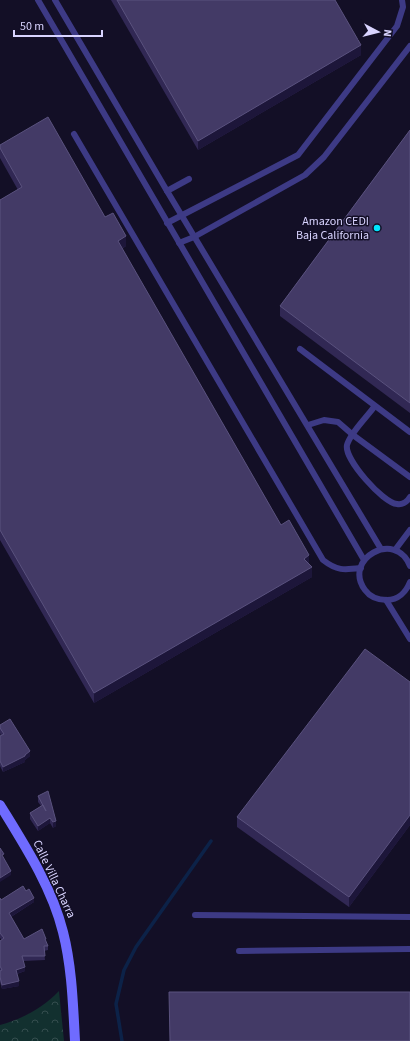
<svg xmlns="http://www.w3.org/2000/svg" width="410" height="1041" viewBox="0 0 410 1041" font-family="'Source Sans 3',sans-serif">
<defs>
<pattern id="park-crowns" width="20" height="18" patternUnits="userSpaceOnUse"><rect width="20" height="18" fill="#12302f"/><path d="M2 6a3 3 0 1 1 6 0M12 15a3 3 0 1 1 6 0" fill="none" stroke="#344d4e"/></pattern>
</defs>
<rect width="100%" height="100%" fill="#130f26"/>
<path fill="url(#park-crowns)" d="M59,991L64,1041H0V1025C22,1019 43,1008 59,991Z"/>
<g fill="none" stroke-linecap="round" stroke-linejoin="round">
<polyline stroke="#0c2248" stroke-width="3.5" points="122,1041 116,1004 124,970 136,947 211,841"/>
<g stroke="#3d3a85" stroke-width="6">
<polyline points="38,0 364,560"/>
<polyline points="55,0 167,191 381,549"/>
<path d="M74,134L323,560C337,571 344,570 361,568"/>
<polyline points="167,191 189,179"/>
<polyline points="167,223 298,155 397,26 403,7 402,0"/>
<polyline points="179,243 194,237 305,175 324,157 410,46"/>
<polyline points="300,349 410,432"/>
<path d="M374,407C367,417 350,433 347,445C344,459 383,503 397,504C403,505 407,502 410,497"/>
<polyline points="308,425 324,420 338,422 353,435 410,477"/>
<polyline points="395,550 410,530"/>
<path d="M410,566C396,529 342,559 365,590C370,597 379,600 387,600C398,600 406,592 410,582"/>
<polyline points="386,600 410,639"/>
<polyline points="195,915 410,917"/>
<polyline points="239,951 410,949"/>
</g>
<path stroke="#6f6bff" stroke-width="10" d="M0,805C24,844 52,887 63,932C72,967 73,1005 75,1041"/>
</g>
<g fill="#312854">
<polygon points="111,0 335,0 361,55 198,150"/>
<polygon points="410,130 410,413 280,316 280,306"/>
<polygon points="0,145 105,217 126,246 122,249 281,525 309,565 312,577 94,703 0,540 0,200 18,190 0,158"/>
<polygon points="410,682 410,825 349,907 237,827 237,817"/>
<polygon points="0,725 30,756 25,760 25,762 3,772 0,766 0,736 1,736 0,733"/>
<polygon points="38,796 56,826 53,828 50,823 38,831 30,819 30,813 41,806 38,802"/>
<polygon points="26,891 34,902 11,917 24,939 46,943 48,946 48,950 44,951 45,960 23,961 25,971 17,974 19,986 2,989 0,982 0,941 2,940 0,938 0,898 1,900"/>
</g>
<g fill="#1d163a">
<polygon points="361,45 361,55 198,150 198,141"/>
<polygon points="126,236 126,246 118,251 118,241"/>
<polygon points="309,555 309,565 304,559"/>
<polygon points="312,567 312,577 94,703 94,693"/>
<polygon points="30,751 30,756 25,760 25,762 3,772 3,767 25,755"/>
<polygon points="410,815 410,825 349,907 349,897"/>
<polygon points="50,818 50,823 38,831 38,826"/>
<polygon points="56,821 56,826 53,828 53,822"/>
<polygon points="11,871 11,875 0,882 0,878"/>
<polygon points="34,898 34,902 9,918 9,913"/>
<polygon points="25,967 25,971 16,974 16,970"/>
<polygon points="19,981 19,986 2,989 2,985"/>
</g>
<g fill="#433a66" stroke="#5a527e">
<polygon points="117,0 335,0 361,45 198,141"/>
<polygon points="48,117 105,217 113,213 126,236 118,241 281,525 289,520 309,555 304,559 312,567 94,693 0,530 0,200 22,187 0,148 0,145"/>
<polygon points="410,130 410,403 280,306"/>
<polygon points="365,649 410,682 410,815 349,897 237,817"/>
<polygon points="10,719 30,751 25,755 25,756 3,767 0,761 0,736 4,734 0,728 0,725"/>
<polygon points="48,791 56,821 53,822 50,818 38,826 30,813 43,805 46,811 38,796"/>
<polygon points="0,848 4,854 2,855 11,871 0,878"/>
<polygon points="23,886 26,891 29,889 34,898 9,913 24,939 42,929 46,939 45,939 48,946 44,946 45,956 22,956 25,967 16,970 19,981 2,985 0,977 0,971 2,970 0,966 0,941 4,938 0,933 0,898 1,900"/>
<polygon points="169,992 410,992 410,1041 170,1041"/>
</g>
<circle fill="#00e5ff" stroke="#130f26" stroke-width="1.5" cx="377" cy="228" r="4"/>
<g text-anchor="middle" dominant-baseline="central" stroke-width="3" stroke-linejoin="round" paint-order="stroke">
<g font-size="12" fill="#d9d4ff" stroke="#130f26" text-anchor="end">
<text x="369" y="221">Amazon CEDI<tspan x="369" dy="14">Baja California</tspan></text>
</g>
<g font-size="12" fill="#d9d4ff" stroke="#130f26">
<text transform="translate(54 879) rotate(65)">Calle Villa Charra</text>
</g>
</g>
<g transform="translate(378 32) rotate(97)" stroke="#130f26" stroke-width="3" paint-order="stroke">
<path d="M0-3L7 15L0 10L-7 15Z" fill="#d9d4ff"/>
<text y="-6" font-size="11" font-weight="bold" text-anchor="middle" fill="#d9d4ff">N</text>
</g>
<path d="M14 30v6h88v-6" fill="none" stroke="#d9d4ff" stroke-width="2"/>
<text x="20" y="30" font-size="12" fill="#d9d4ff" stroke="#130f26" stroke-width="3" paint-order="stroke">50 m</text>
</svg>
